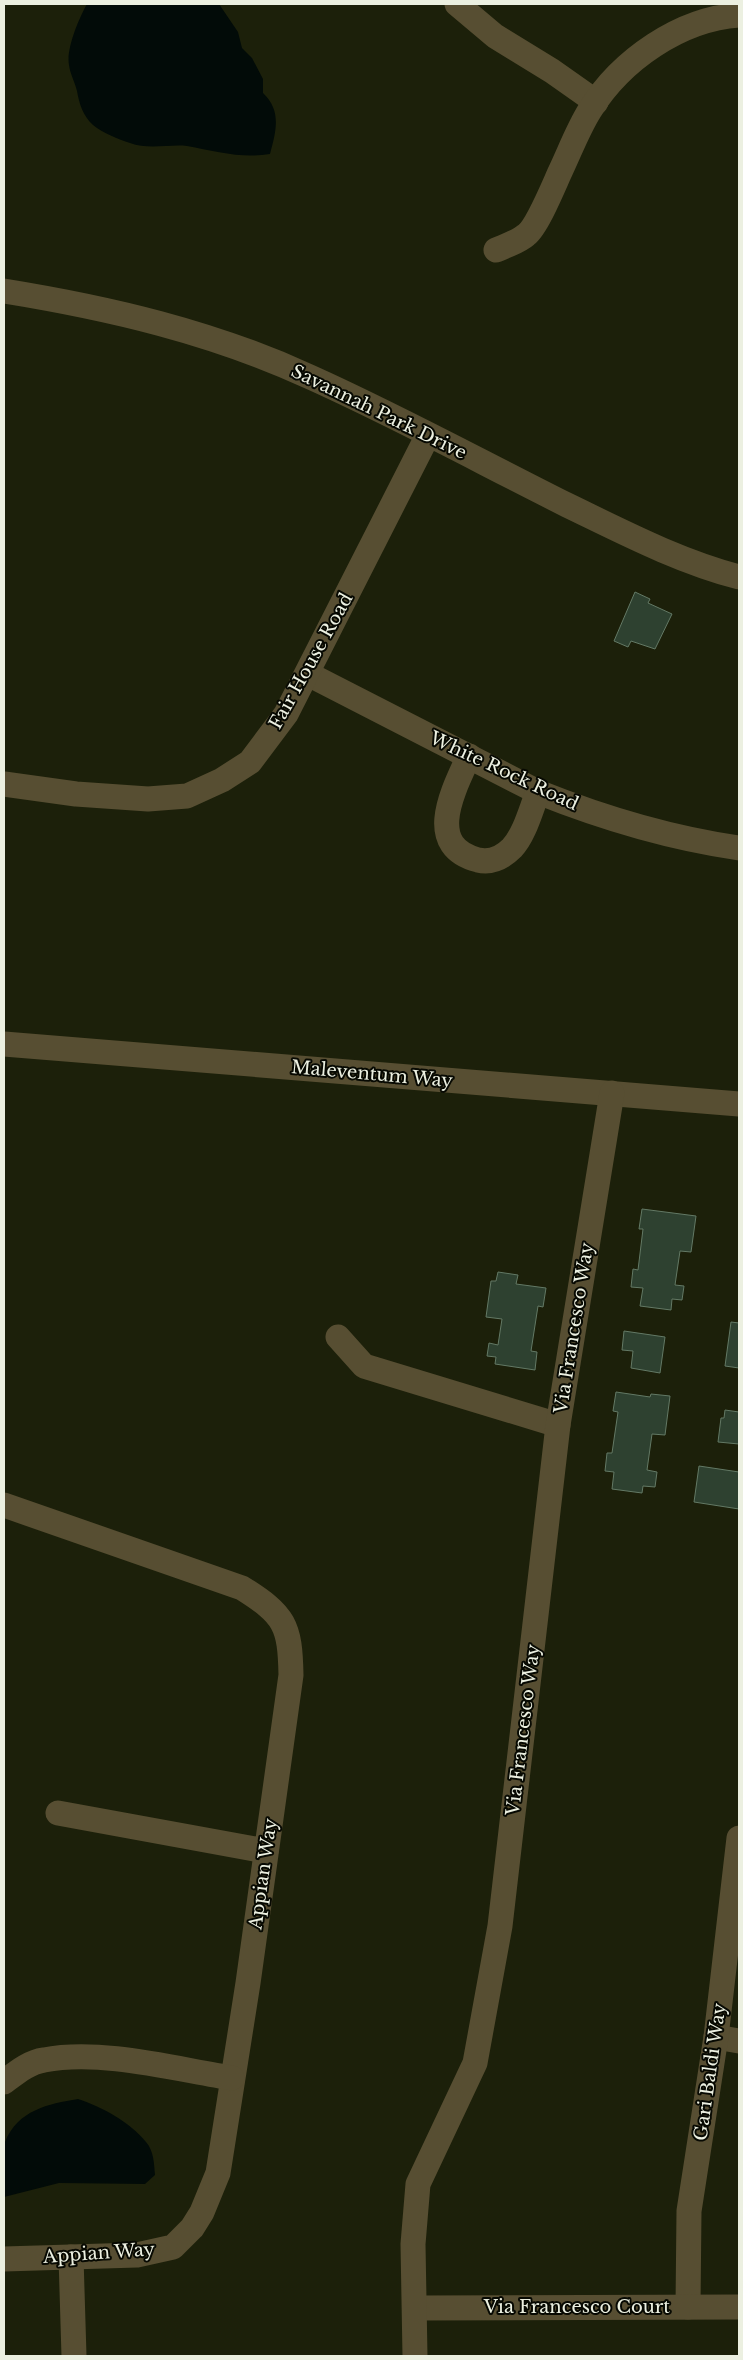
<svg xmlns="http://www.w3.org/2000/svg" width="743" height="2360" viewBox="0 0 743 2360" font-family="'Libre Baskerville',serif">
<rect width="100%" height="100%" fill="#1c200a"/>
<g fill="#020b08">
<path d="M87,4H219L238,32L242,48L252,58L263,79V93C282,111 276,131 270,154C242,159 215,151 187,146C170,144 148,150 130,143C118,139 103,133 93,125C83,116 79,103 77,91C75,82 70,74 69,65C66,49 79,18 87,4Z"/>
<path d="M78,2099C102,2107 130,2122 146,2142C154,2151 154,2164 155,2175L145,2184L59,2183L4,2197C4,2185 1,2151 5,2142C18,2110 48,2104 78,2099Z"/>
</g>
<g fill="#2e4130" stroke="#637965">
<polygon points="635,592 650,599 648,603 672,614 655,649 631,641 628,647 614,641"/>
<polygon points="642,1209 696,1216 691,1252 680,1251 675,1285 684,1286 682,1300 672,1299 671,1310 640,1306 643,1288 631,1287 633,1269 638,1270 643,1229 639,1229"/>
<polygon points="498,1272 518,1275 516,1284 546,1288 543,1307 538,1306 531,1351 537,1352 535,1370 495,1364 496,1357 487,1356 489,1343 498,1345 502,1319 486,1317 491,1281 496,1281"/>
<polygon points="731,1322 739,1323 739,1368 725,1366"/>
<polygon points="624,1331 665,1337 660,1373 631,1368 633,1351 622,1350"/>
<polygon points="616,1392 650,1397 651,1394 670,1396 665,1435 652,1434 647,1470 657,1472 655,1487 643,1486 642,1493 612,1489 614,1472 605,1471 607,1453 612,1453 618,1412 613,1411"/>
<polygon points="725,1410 739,1412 739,1444 718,1442 721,1418 724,1418"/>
<polygon points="699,1466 739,1472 739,1509 694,1502"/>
</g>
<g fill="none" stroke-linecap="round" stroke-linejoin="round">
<g stroke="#574e32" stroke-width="25">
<polyline points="457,4 495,36 552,71 596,102"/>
<path d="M496,250C505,246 518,242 526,235C537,227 554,185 560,172C570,151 578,129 590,110C621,60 680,19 739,15"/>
<path d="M4,291C109,308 212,332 310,377C397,416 481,462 567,505C623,532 678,561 739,577"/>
<path d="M308,674L538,792C603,818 670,838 739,848"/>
<path d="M469,756C454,789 423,846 478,860C491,863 502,858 512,848C525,834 531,809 538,792"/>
<polyline points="4,784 76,794 148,799 187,796 222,780 250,762 286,714 428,435"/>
<polyline points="4,1044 739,1104"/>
<polyline points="338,1337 364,1366 558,1425"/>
<path d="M4,1505L242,1588C285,1615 290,1625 291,1675L248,1983L218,2173L202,2212L192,2228L173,2247L137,2255L4,2259"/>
<polyline points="58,1813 266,1851"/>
<polyline points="716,2037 739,2041"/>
<path d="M4,2082C16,2073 29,2062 44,2060C101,2049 175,2069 232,2078"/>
<polyline points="71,2257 74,2356"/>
<polyline points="688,2307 689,2211 716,2037 739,1838"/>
<polyline points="415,2308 739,2307"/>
<polyline points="415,2356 413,2244 418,2184 475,2063 500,1926 558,1425 612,1093"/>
</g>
</g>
<g text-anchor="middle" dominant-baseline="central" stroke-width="4" stroke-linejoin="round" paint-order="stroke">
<g font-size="18" fill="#ecf0e1" stroke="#070902">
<text transform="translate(379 412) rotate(26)">Savannah Park Drive</text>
<text transform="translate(311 661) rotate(-61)">Fair House Road</text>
<text transform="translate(504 771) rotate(25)">White Rock Road</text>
<text transform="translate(372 1074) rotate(5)">Maleventum Way</text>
<text transform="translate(574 1328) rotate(-81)">Via Francesco Way</text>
<text transform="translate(523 1730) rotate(-83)">Via Francesco Way</text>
<text transform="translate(263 1874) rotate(-82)">Appian Way</text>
<text transform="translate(710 2072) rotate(-82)">Gari Baldi Way</text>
<text transform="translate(99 2253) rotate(-4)">Appian Way</text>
<text x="577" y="2307">Via Francesco Court</text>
</g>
</g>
<rect width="743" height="2360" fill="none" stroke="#ecf0e1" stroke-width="10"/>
</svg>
